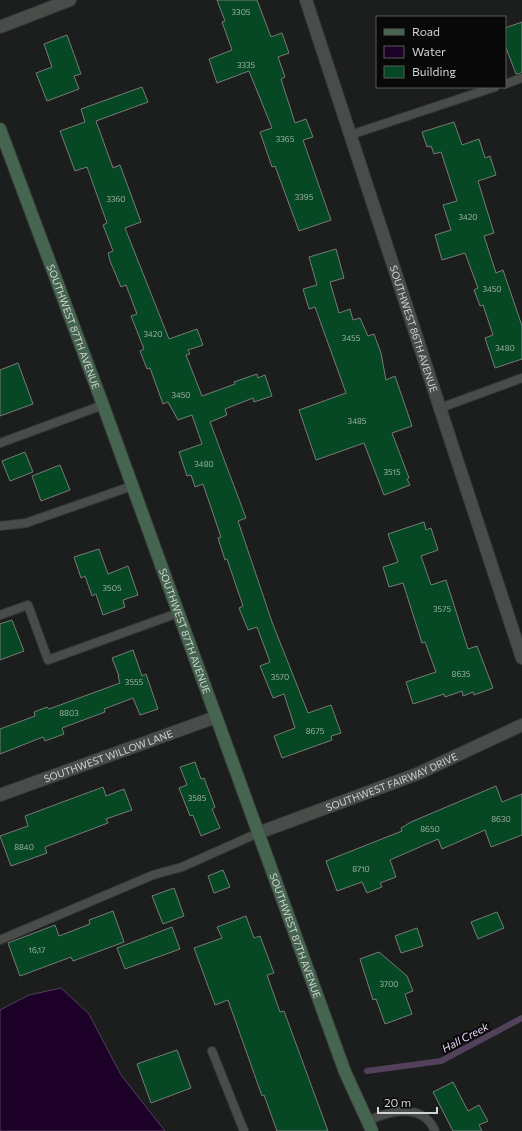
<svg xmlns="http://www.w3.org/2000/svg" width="522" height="1131" viewBox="0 0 522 1131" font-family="Commissioner,sans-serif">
<rect width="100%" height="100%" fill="#1b1e1c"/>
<polygon fill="#1d0028" stroke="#53405b" points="61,988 89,1014 121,1075 165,1131 0,1131 0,1010 29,995"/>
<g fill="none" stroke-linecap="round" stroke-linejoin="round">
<polyline stroke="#53405b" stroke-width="6" points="367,1071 441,1061 522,1018"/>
</g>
<g fill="#064823" stroke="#777b78">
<polygon points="217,0 257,0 271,37 282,33 289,53 278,57 285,77 281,79 295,123 306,119 313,137 303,140 331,220 299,231 275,166 272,167 260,132 272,128 249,71 217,83 209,59 232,50 222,22 225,21"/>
<polygon points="522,22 522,73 516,74 505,45 505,28"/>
<polygon points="67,35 81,74 74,76 79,89 47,101 36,73 52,67 44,44"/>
<polygon points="142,87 148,102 96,121 113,168 120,165 141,222 125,228 169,339 197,329 203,345 188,350 190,354 186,355 202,396 235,384 234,382 257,374 258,378 265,375 272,396 254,402 253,398 225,409 227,415 210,422 246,518 238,521 272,622 308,713 331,705 341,733 331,736 332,740 282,758 274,736 295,728 284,694 273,698 260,666 270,662 257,627 248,630 239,608 243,606 227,559 225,560 218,538 221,537 203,484 195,487 191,475 187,476 179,452 202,444 192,415 178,420 168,402 163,404 150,368 147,369 140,351 144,349 131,316 137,314 126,285 121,287 110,261 108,253 113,251 103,225 107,223 87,167 75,171 60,131 85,122 81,109"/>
<polygon points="454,122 462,145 479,139 485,158 490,156 496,175 478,181 494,233 484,236 496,273 503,270 522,326 522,359 495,368 485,338 493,335 483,305 480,306 474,290 478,288 465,253 442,260 435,235 451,230 443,205 457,201 441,152 434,154 431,146 427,147 422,132"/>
<polygon points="336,249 344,278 330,282 339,313 350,309 353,320 360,318 368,336 374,334 381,353 386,380 395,376 412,426 392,433 409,478 407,479 410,485 384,495 364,443 316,460 299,410 346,393 315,307 309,309 303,289 317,285 309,257"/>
<polygon points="18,363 33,404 0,416 0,370"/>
<polygon points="25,452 33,472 10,481 2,461"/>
<polygon points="60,465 70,490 41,501 32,476"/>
<polygon points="424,522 426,530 431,528 438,550 421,556 431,585 446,580 468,649 477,646 493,688 474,695 473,692 463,696 462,691 445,697 444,694 413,704 406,682 436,672 425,642 422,643 403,583 389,587 383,567 398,562 388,534"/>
<polygon points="99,549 108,574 128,566 138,595 123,600 125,607 103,615 96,594 92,596 85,576 81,578 74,557"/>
<polygon points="12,620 24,651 0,660 0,624"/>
<polygon points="133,650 142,676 146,674 158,709 140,715 133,698 104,709 105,712 62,728 64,734 45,741 43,737 0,754 0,729 35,716 34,712 47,707 49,709 120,683 118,676 119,676 112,658"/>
<polygon points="195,762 201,779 204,778 215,807 212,809 220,828 201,836 193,815 190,816 179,788 187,785 180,767"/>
<polygon points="496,786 502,802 522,794 522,835 491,847 485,830 442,849 438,839 390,860 396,877 380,883 382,887 367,893 362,882 337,891 326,861 402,831 401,828 411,822"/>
<polygon points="103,787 106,796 124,789 132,810 106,819 108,823 45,847 47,853 11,866 0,836 28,826 25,816"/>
<polygon points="223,870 230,887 214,893 208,876"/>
<polygon points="174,888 184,916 163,924 152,896"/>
<polygon points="113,911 124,942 73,961 71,957 20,976 8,943 55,925 59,936 90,924 89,920"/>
<polygon points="497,912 504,928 478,939 471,922"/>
<polygon points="246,916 254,938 260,936 274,973 267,975 280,1012 284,1011 328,1131 277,1131 264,1095 262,1096 228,1000 215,1005 194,948 222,938 217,927"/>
<polygon points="172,927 180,949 125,969 117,948"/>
<polygon points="417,928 423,946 401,953 395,936"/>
<polygon points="379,952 407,976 413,991 405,994 412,1014 385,1024 376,999 373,1000 360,959"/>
<polygon points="177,1050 191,1088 151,1103 137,1064"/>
<polygon points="453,1082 468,1111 479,1105 488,1121 479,1125 482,1131 453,1131 433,1092"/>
</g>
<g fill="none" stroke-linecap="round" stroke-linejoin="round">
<defs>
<g id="lane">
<polyline points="505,84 522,78"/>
<polyline points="350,135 495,87"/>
<polyline points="440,408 522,378"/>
<polyline points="0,443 103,405"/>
<polyline points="0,526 26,523 132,486"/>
<polyline points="0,615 28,605 48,660 178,613"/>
<polyline points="0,940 153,875 182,867 258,833"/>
<polyline points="212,1051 244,1131"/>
<path d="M367,1121C390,1111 423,1102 435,1131"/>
</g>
<g id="street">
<path id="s1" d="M306,0L522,658"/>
<polyline points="0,27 70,0"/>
<path id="s2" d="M0,795L216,717"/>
<path id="s3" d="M258,833L417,774L522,725"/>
</g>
<g id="secondary">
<path id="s4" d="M0,129L103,405L345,1072L372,1131"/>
</g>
</defs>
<use href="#lane" stroke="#373938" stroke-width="10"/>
<use href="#street" stroke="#373938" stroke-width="14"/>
<use href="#secondary" stroke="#373938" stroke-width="14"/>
<use href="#lane" stroke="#494d4a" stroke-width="8"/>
<use href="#street" stroke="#494d4a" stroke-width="12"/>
<use href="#secondary" stroke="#456550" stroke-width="12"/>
</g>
<g text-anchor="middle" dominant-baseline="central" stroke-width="4" stroke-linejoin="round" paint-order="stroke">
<g font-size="8" fill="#9eb1a6">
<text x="241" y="12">3305</text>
<text x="246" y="65">3335</text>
<text x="285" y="139">3365</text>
<text x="304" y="197">3395</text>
<text x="116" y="199">3360</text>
<text x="468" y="217">3420</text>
<text x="492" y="289">3450</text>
<text x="153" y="334">3420</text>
<text x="351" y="338">3455</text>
<text x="505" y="348">3480</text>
<text x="181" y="395">3450</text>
<text x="357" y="421">3485</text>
<text x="204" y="464">3480</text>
<text x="392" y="472">3515</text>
<text x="112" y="588">3505</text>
<text x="442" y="609">3575</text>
<text x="461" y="674">8635</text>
<text x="280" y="677">3570</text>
<text x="134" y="682">3555</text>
<text x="69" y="713">8803</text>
<text x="315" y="731">8675</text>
<text x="197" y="798">3585</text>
<text x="501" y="819">8630</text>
<text x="430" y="829">8650</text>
<text x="24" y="847">8840</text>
<text x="361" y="869">8710</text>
<text x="37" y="950">16,17</text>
<text x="389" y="984">3700</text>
</g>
<g font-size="10" fill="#d1d4d2" stroke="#070807">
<text stroke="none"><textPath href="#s4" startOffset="211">SOUTHWEST 87TH AVENUE</textPath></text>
<text stroke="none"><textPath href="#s1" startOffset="346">SOUTHWEST 86TH AVENUE</textPath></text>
<text stroke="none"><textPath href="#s4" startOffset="535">SOUTHWEST 87TH AVENUE</textPath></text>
<text stroke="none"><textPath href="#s2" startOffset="115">SOUTHWEST WILLOW LANE</textPath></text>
<text stroke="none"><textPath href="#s3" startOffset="143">SOUTHWEST FAIRWAY DRIVE</textPath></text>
<text stroke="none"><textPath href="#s4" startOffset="859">SOUTHWEST 87TH AVENUE</textPath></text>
</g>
<g font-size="11" font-style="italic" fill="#eed4f9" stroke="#070807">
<text transform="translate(465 1037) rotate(-28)">Hall Creek</text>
</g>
</g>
<rect x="376" y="16" width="130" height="72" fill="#070807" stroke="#585a58"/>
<rect x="384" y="29" width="20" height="6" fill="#456550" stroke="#585a58"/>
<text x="412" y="36" font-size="12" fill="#d1d4d2">Road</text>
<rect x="384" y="46" width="20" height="12" fill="#1d0028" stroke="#585a58"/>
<text x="412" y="56" font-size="12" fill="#d1d4d2">Water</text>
<rect x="384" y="66" width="20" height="12" fill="#064823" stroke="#585a58"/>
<text x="412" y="76" font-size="12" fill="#d1d4d2">Building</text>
<path d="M378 1107v6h59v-6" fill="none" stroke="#d1d4d2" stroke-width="2"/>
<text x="384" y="1107" font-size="12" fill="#d1d4d2" stroke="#070807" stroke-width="3" paint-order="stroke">20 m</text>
</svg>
